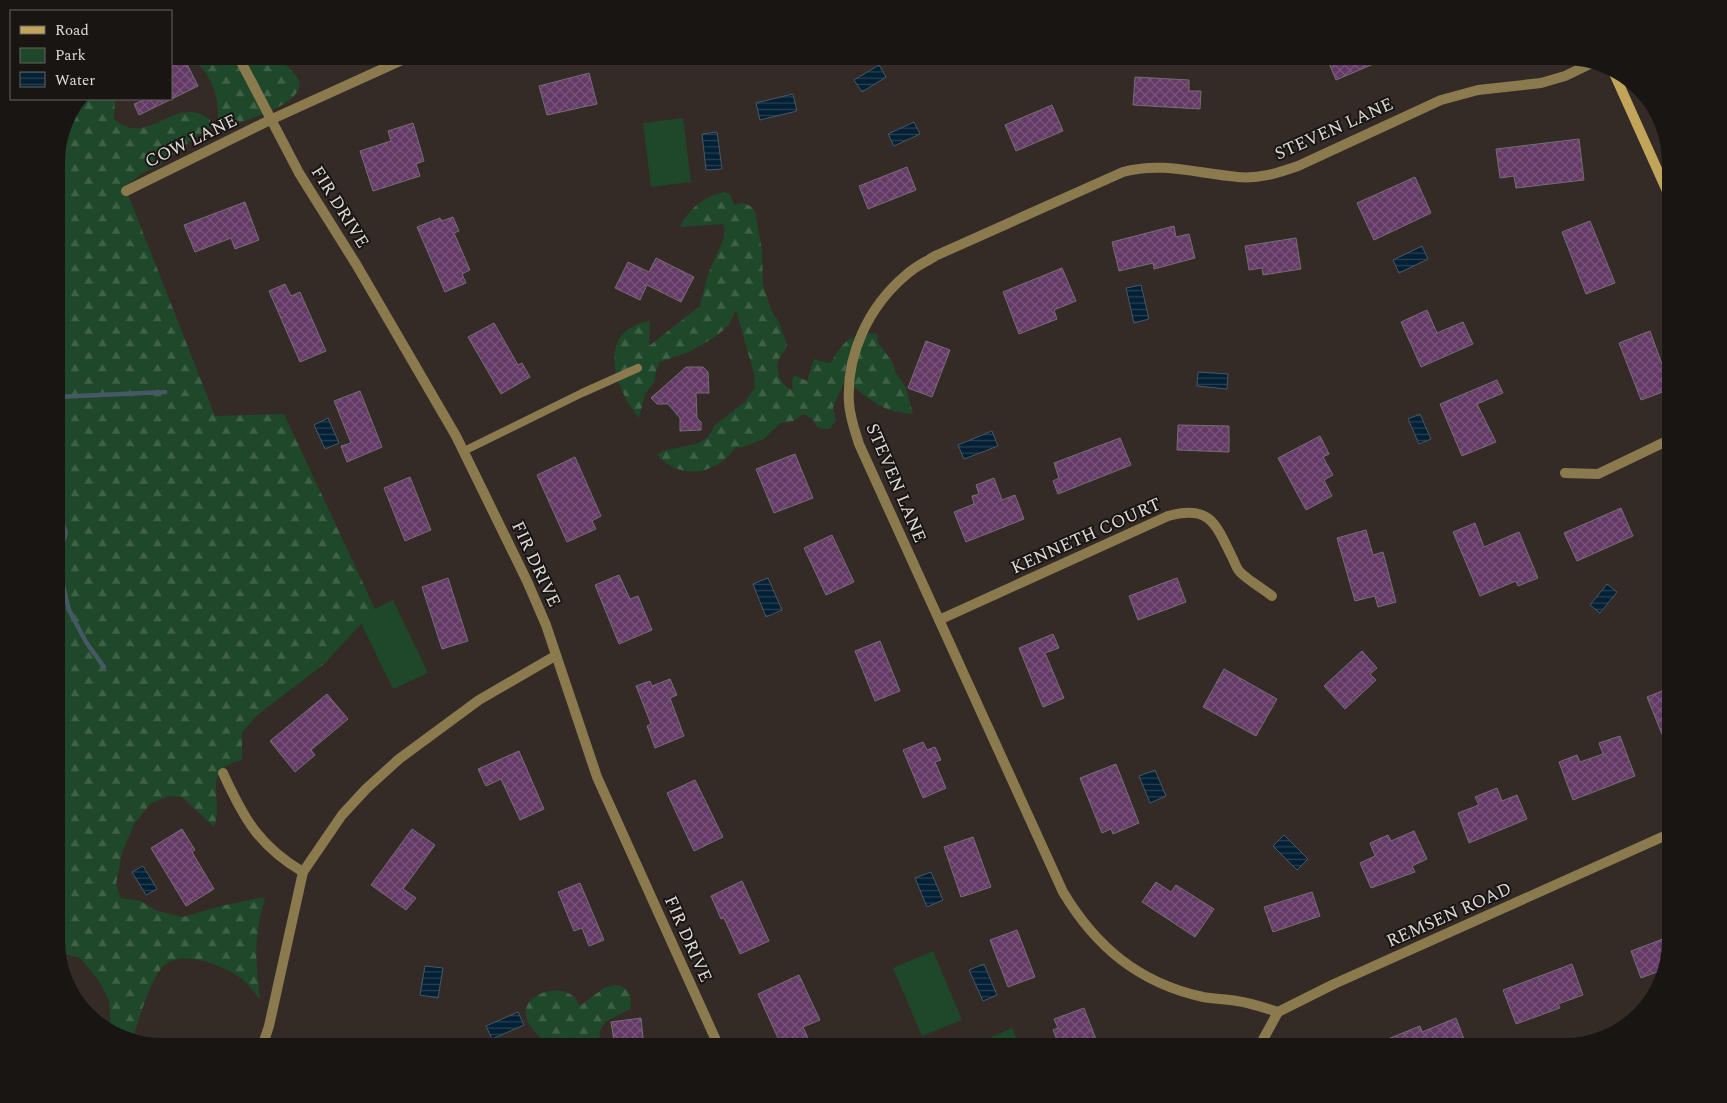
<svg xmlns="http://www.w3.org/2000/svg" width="1727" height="1103" viewBox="0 0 1727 1103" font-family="Spectral,serif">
<defs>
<pattern id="forest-firs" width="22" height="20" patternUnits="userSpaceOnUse" patternTransform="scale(1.25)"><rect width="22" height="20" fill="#1f4729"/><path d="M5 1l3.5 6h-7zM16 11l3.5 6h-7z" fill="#3f6147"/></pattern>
<pattern id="water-rules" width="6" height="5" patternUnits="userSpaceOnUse" patternTransform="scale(1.25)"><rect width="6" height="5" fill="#042035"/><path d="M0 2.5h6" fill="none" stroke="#284052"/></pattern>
<pattern id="building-cross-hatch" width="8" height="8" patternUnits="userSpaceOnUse" patternTransform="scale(1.25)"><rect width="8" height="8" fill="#633965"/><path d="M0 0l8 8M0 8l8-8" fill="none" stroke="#79557a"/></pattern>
</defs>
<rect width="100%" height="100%" fill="#342b27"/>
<g fill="#1f4729">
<polygon points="683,118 691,182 651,187 643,123"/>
<polygon points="393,600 428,673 393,689 358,617"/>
<polygon points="933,951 962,1020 922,1036 893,968"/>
<polygon points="1012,1028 1020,1047 969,1047"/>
</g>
<g fill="url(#forest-firs)">
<path d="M190,56H280C284,66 295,71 299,81C307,105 232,126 216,128C223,99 212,76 190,56Z"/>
<path d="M80,99H115L114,119C149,150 175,92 210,120V127L156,167L144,172L128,185L127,192L215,416L284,414L375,609L324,664L255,717L242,733V760C199,770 225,797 214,827L182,797L170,796L151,803L134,824L122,853L116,884L121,898L141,901L157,911L183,917L221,906L265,897C254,938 255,957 260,999C254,993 249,984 242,979C225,966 185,950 166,964C152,973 138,1022 133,1038L111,1031L109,1000L99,981L80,958L58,952L56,947V156L64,121Z"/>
<path d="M725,192L730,194L734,205L743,203L750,206L755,211L762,251L763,285L772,312L779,322L787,345C786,351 782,354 779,359C774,370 782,388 793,390L792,380L794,375L807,381L814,359L828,363L832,362C840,343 856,330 877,334L878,343L893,363L895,371L906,388L913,414C899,413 885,410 874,402C860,394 861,389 844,383L833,407L836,421L829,429L818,428L811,418L803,414L793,421L780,423L764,439L740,448L736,447C716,475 681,481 657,455L663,451L699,443L708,437L715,425L745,402L755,387L754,374L736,310L728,326L715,337L689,352L660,362L656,371L655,381L645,394L639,418C614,388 595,330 650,321L649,346L700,306L707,277L723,240L725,231L723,224L680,227C689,208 704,196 725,192Z"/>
<path d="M614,985C629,986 633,996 630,1009L605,1022L600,1031L599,1047H548C541,1037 531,1031 527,1019C519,996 554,984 570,994C575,997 577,1001 580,1006L604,988Z"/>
</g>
<g fill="url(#water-rules)" stroke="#465866">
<polygon points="879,65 886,77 862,92 854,80"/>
<polygon points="793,94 797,111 760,120 756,103"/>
<polygon points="914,122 920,134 894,146 888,134"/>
<polygon points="717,132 722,169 706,170 702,134"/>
<polygon points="1422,246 1428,259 1399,273 1393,260"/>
<polygon points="1141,285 1149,319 1134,323 1126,288"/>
<polygon points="1198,372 1228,374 1227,389 1197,386"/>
<polygon points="1420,414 1431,439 1419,444 1408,419"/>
<polygon points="328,418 339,443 325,449 314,425"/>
<polygon points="992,431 998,446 964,459 958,445"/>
<polygon points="768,578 782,610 766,617 753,584"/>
<polygon points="1607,584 1617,592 1600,613 1590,605"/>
<polygon points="1155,770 1166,796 1150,803 1139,776"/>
<polygon points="1284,835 1308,859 1297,870 1273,846"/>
<polygon points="143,866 157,889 146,895 132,872"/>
<polygon points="931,872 943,900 927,907 915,878"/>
<polygon points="984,964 997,995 983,1001 969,970"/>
<polygon points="425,966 443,968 438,998 420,995"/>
<polygon points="518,1012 524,1025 492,1039 486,1026"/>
</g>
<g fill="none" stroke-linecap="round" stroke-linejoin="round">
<g stroke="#465866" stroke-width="4.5">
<polyline points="56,397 165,392"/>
<polyline points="56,504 66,533 56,561"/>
<polyline points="57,561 69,610 86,642 104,667"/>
</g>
</g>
<g fill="url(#building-cross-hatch)" stroke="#756d75">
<polygon points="183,56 198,86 139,115 134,104 147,99 171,99 171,62"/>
<polygon points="1326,56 1392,56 1336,80"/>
<polygon points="589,73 597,104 547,115 539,86"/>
<polygon points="1135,77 1189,80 1189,91 1201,91 1200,109 1133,105"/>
<polygon points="1052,105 1063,131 1016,151 1005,125"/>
<polygon points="413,123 424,161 416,164 420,176 373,191 360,151 391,141 388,131"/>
<polygon points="1579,139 1584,180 1516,188 1514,176 1500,178 1496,149"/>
<polygon points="907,167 916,190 868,209 859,186"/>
<polygon points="1415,177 1431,213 1374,240 1357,203"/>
<polygon points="245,202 259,240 235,249 231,238 195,252 184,225"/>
<polygon points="453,217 459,231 454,233 470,270 462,274 466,283 445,292 417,227 440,218 442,221"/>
<polygon points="1590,221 1615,283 1586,294 1562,232"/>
<polygon points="1174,226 1176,237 1189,234 1195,258 1154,269 1153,263 1119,271 1112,242"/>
<polygon points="1296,238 1301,269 1263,275 1262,268 1249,270 1245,246"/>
<polygon points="656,258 694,277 681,302 647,285 640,300 615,288 628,262 649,272"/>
<polygon points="1062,268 1076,301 1054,310 1057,319 1019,334 1003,292"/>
<polygon points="285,284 291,296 300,292 326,351 300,362 269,291"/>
<polygon points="1427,310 1437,333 1463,322 1473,344 1421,367 1401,322"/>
<polygon points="494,323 518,365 522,363 530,377 501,394 468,337"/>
<polygon points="1650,331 1671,389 1641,400 1619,343"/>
<polygon points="926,341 950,350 932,397 908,388"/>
<polygon points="686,367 703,367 708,372 709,393 696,393 697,418 701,422 701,430 680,431 680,418 668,404 657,404 651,398"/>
<polygon points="1497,380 1503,393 1477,404 1496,442 1462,456 1440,404"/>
<polygon points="360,391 382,447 347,462 341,446 351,443 334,401"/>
<polygon points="1178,425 1229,426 1229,452 1177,450"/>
<polygon points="1320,436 1329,454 1323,457 1333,475 1324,480 1332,496 1306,510 1278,458"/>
<polygon points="1120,438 1131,465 1058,494 1053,481 1059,478 1054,463"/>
<polygon points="795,454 813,498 774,513 756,469"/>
<polygon points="575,457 601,516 592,521 596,529 567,542 537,475"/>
<polygon points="410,477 431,530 405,541 384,488"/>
<polygon points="994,478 1002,500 1015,495 1024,519 966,542 954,512 974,504 972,496 979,494 976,485"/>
<polygon points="1621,508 1633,536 1577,561 1564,533"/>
<polygon points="1475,523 1484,547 1519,532 1538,578 1518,586 1516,581 1480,596 1453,532"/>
<polygon points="1366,530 1373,555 1383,552 1396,602 1378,607 1375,596 1355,601 1337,538"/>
<polygon points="832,535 854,582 826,595 804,548"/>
<polygon points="619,575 630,599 638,596 652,630 619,644 595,585"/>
<polygon points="448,578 468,641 442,649 422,587"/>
<polygon points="1177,578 1186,602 1138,620 1129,596"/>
<polygon points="1053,634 1059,648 1045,653 1064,698 1043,707 1019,648"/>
<polygon points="880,641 900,691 875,701 855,651"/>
<polygon points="1362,651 1377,668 1370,674 1376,680 1345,709 1324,686"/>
<polygon points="1224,669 1277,699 1256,736 1203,707"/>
<polygon points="670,679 677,695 670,698 684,736 655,748 647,726 651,724 636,686 650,681 652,686"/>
<polygon points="1667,689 1671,698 1670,754 1647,697"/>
<polygon points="327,694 348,719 311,750 315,755 295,772 270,741"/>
<polygon points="1620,736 1635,776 1573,800 1559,762 1577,755 1580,762 1603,754 1599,743"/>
<polygon points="923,742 927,750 935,747 941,760 935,762 946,788 923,798 903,750"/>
<polygon points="519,751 544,809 520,820 501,779 486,786 478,769"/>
<polygon points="1116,764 1139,823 1113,834 1111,829 1102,833 1080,778"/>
<polygon points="695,780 723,837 694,851 667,793"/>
<polygon points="1497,788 1502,801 1517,795 1527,819 1469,843 1458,813 1479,805 1475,797"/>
<polygon points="182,829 195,850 192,852 214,889 186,906 151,848"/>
<polygon points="412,829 435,845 403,889 416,898 406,910 371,885"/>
<polygon points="1414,831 1427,859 1412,866 1415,872 1371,888 1360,863 1375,856 1370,843 1388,835 1391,841"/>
<polygon points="973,837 991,887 961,897 944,847"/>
<polygon points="742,881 769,941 740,954 724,918 721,919 711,896"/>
<polygon points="1156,882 1171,892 1176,885 1214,909 1195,937 1142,902"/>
<polygon points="580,883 604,940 589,946 582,928 574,931 558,892"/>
<polygon points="1312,892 1320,916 1273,932 1264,907"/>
<polygon points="1017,930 1035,977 1008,987 990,940"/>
<polygon points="1671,936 1662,970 1641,978 1631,951"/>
<polygon points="1572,964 1583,995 1558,1004 1560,1008 1516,1024 1503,990"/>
<polygon points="799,975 820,1020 803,1027 812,1047 782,1047 758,994"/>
<polygon points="1084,1008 1099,1047 1060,1047 1053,1030 1058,1028 1054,1019"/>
<polygon points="641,1018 644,1047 615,1047 611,1022"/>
<polygon points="1456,1018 1467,1047 1368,1047 1420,1026 1422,1032"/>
</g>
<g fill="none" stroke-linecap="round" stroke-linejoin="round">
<polyline stroke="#8a7a4d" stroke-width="8" points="464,451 582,393 638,368"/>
<g stroke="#8a7a4d" stroke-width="10">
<polyline points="238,56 299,173 356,264 456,436 527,581 546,625 597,777 719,1047"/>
<polyline points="126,191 270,120 411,56"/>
<polyline points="1565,473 1598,474 1671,439"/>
<path d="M939,620L1168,516C1209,505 1215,522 1231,555C1234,560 1236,568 1240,572C1249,581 1262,588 1272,596"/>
<path d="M223,773C244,819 259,846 303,872"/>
<path d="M1278,1012C1265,1008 1251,1003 1237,1001C1226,999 1214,999 1203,997C1139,983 1096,947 1063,892L859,444C855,431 850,418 849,403C846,354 869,306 906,275C914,267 926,262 935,256L1123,172C1162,161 1199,174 1238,177C1259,179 1278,173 1298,166L1441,100L1478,90L1541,83L1565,76L1590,64"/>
<polyline points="262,1047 269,1026 303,872 342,815 366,789 399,759 479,700 555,656"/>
<polyline points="1259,1047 1278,1012 1334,984 1671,833"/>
</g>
<polyline stroke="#c0a55a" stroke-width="10" points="1613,71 1671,200"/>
</g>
<g text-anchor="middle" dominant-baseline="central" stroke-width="4" stroke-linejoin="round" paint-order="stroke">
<g font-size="18" fill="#e0dad7" stroke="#191513">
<text transform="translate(1334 129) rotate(-24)">STEVEN LANE</text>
<text transform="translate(191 141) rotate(-26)">COW LANE</text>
<text transform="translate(340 207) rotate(58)">FIR DRIVE</text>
<text transform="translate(896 483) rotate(67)">STEVEN LANE</text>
<text transform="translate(1086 536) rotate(-24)">KENNETH COURT</text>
<text transform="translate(536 564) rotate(65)">FIR DRIVE</text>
<text transform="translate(1449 915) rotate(-24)">REMSEN ROAD</text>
<text transform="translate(688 939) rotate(66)">FIR DRIVE</text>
</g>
</g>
<path d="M0 0H1727V1103H0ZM162 65H1565A97 97 0 0 1 1662 162V941A97 97 0 0 1 1565 1038H162A97 97 0 0 1 65 941V162A97 97 0 0 1 162 65Z" fill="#191513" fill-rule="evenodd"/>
<rect x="10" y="10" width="162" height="90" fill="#191513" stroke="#696461"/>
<rect x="20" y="26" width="25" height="8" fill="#c0a55a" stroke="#696461"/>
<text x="55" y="35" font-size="15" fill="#e0dad7">Road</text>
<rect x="20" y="48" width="25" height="15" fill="#1f4729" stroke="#696461"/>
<text x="55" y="60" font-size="15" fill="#e0dad7">Park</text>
<rect x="20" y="72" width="25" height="15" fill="url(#water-rules)" stroke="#696461"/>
<text x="55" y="85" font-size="15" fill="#e0dad7">Water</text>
</svg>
